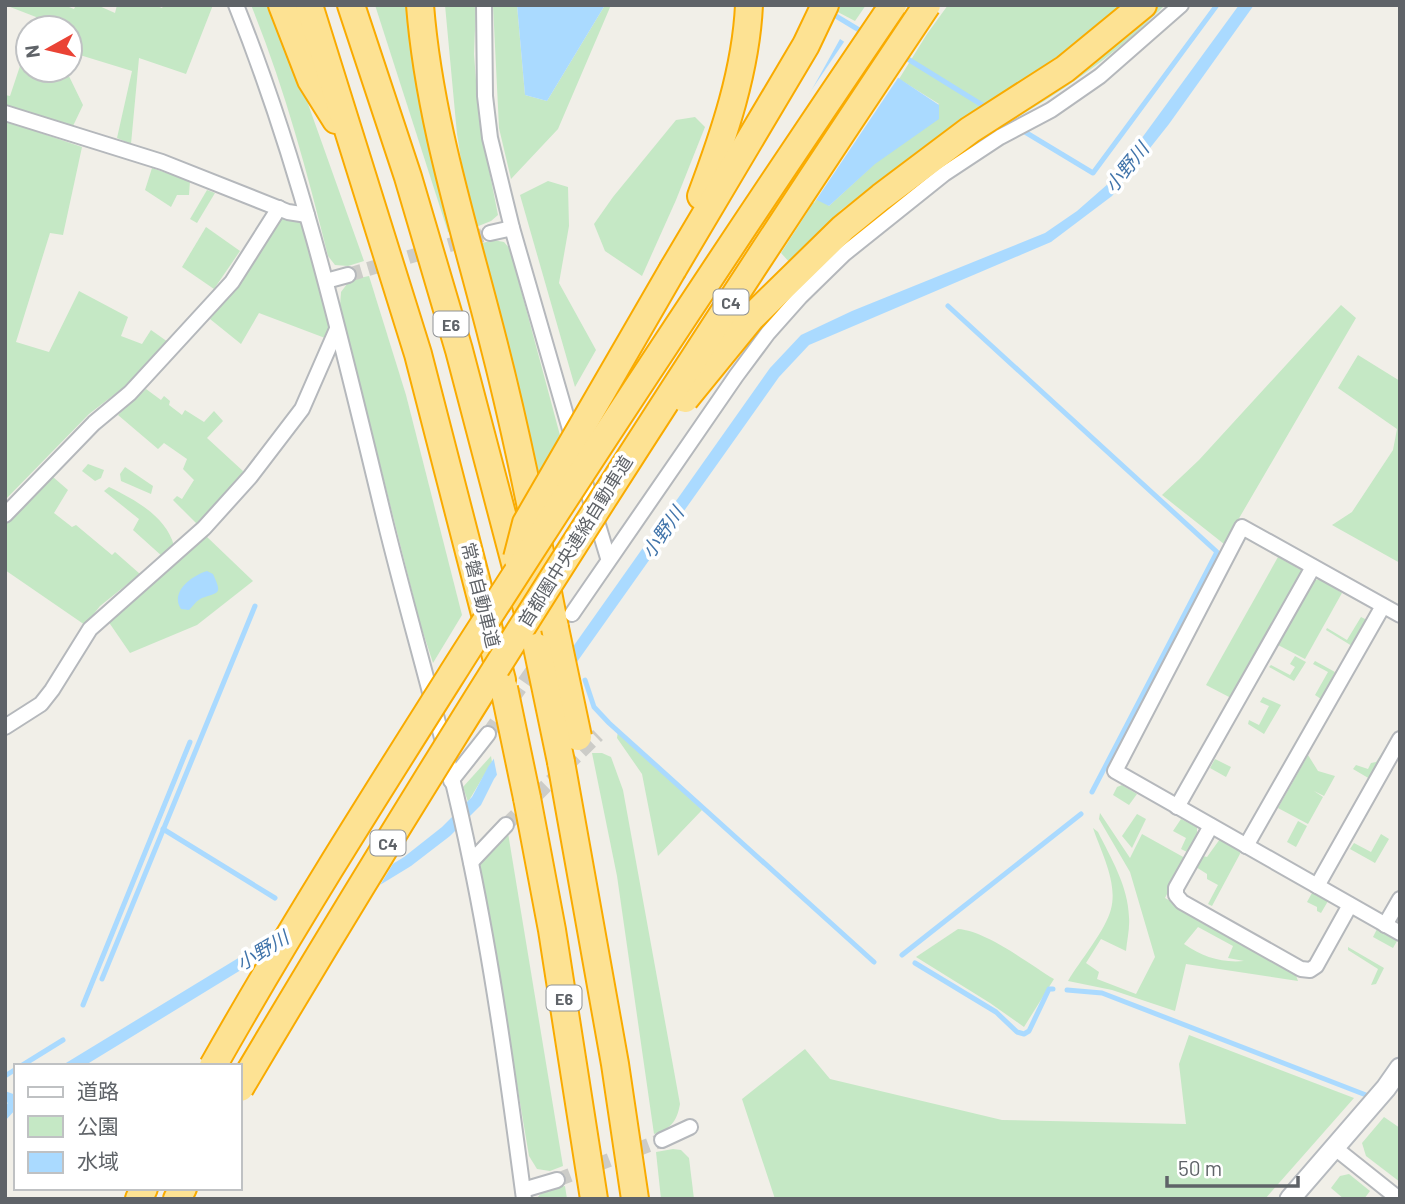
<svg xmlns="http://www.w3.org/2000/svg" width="1405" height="1204" viewBox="0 0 1405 1204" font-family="Barlow,'Noto Sans JP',sans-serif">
<rect width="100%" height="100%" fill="#f1efe8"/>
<g fill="#c5e8c5" fill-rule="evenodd">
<polygon points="5,5 64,5 74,9 76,5 97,5 115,13 117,5 154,5 162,8 164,5 213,5 186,74 139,58 131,144 117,138 132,71 70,52 70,28 33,28 36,17"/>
<path d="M251,5H269L307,101L364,261L348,266L335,265L328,256C307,171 284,86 251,5Z"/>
<polygon points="375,5 411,5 455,233 448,232"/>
<polygon points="445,5 476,5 474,54 479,119 498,215 491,221 476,227 469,210 457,134"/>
<polygon points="493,5 517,5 525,95 547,101 605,5 611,5 558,129 511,179 499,128"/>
<polygon points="834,5 866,5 855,21 832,9"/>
<polygon points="948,5 1122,5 1086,36 980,112 951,127 841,210 792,265 781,253 817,197 829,206 939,104 899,79 927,34"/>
<path d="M1154,5H1165C1105,66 1044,103 971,144Z"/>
<polygon points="28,42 28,70 66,70 83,105 73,126 5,106 5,95 10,96"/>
<polygon points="695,117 705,127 676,200 642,276 605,251 594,224 613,197 676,120"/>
<polygon points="5,121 82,147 63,235 50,233 16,342 49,352 79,291 128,317 121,336 142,344 151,330 168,342 124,387 89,414 5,500"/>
<polygon points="152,168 190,181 189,195 177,195 171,207 145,190"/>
<polygon points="548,181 568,187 569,226 559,283 596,350 575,387 520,195"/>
<polygon points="207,190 215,193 197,223 190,219"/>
<polygon points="281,216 300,218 330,330 325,338 259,313 241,344 210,319 238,284"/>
<polygon points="206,227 240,251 214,289 182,267"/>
<polygon points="493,240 504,242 510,249 561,439 538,478 522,414 512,359 479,244"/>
<polygon points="369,276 406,395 462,615 433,663 420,623 340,306 341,292 350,280"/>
<polygon points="1341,305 1356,318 1224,544 1162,495 1199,460"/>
<polygon points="1358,355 1400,381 1400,563 1332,525 1352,512 1393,450 1397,429 1338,388"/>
<polygon points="146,389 161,400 164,396 170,401 169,405 182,415 185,410 204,422 214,411 223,421 207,438 244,472 197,524 173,500 177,496 182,499 194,480 183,469 187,459 164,443 158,449 118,415"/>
<polygon points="88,464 104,470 101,478 95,481 82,471"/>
<polygon points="125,467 153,486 151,494 121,481 120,474"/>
<polygon points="53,477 68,490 54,513 72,527 76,525 112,555 115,552 140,574 100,606 85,625 5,570 5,525 34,494"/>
<path d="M109,487C134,499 167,517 174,546L163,557L133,530L139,519L104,491Z"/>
<polygon points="206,536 253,581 197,625 130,653 108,621"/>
<polygon points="1278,557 1301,570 1302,575 1231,698 1206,685"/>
<polygon points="1320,579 1342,593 1305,659 1278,645 1312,581"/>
<polygon points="1361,617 1367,620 1352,646 1326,630 1327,628 1347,640"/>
<polygon points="1295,656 1306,662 1294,681 1269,667 1271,665 1290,675 1295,667 1290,664"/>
<polygon points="1315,661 1335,672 1321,699 1315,695 1328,672 1313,664"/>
<polygon points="1263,697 1281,705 1264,734 1248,724 1249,720 1259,725 1269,706 1260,702"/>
<polygon points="618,731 702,810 658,856 642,774 617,738"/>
<polygon points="1384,750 1387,751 1370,779 1353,769 1356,765 1368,769 1371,763 1376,762"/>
<path d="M592,753H602L611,757L623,790L680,1104C677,1121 671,1129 654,1134L617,876Z"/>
<polygon points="1308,755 1318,771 1335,776 1324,796 1314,791 1323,797 1308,824 1278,808"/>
<polygon points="491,756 492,762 468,802 463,787"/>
<polygon points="1215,759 1231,767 1226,777 1210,768"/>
<polygon points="1122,785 1137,794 1129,805 1113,795 1117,787"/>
<path d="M1100,813L1130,858L1142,834L1185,858L1165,898L1294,970L1298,981L1186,964L1175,1011L1112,990L1068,981C1079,962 1106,930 1111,909C1118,883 1101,852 1093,828L1098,832C1111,858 1128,886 1129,917C1130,928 1127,940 1126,951L1101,939L1086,963L1099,972L1097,979L1136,994L1155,957L1130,872L1099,819ZM1198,927L1233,946L1228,958L1244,961C1221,963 1203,957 1184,944Z"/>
<polygon points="1137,814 1146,819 1132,848 1122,836"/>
<polygon points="1181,819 1197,827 1197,834 1187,852 1181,849 1186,838 1173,831"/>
<polygon points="1298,821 1307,826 1296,847 1287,842"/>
<polygon points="508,833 563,1166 550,1171 537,1169 529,1156 481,871 480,861"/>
<polygon points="1381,834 1389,839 1375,863 1350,849 1354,843 1371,852"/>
<polygon points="1220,839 1241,852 1212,906 1208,904 1218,885 1207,879 1207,874 1196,867 1203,856 1207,857"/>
<polygon points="1312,893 1328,901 1321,913 1317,911 1317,907 1307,902"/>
<path d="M958,929C987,931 1029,964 1054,979L1024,1027L990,1003L916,957Z"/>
<polygon points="1377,929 1397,941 1393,948 1373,937"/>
<polygon points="1348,947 1384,968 1376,984 1371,985 1378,969 1348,950"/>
<polygon points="1189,1035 1354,1098 1265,1199 775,1199 742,1099 805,1049 830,1079 1002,1120 1186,1124 1179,1064"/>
<polygon points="1384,1117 1400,1128 1400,1182 1366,1156 1362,1143"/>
<polygon points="673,1149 681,1150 689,1158 694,1199 661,1199 656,1152"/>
<polygon points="1349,1174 1370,1191 1364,1199 1344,1199 1331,1188 1340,1176"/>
<polygon points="565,1186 567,1199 536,1199 546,1188"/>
</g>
<g fill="#aadaff">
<polygon points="517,5 605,5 547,101 525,95"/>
<polygon points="1239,5 1254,5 1169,124 1112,196 1051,242 809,345 779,377 494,779 481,805 450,836 411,866 84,1066 61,1066 404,857 442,827 472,797 488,767 770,368 801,335 852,311 1045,233 1077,211 1109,183"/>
<polygon points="840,39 939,105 939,119 875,164 829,206 765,174"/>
<path d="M207,571L213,574C222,594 220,592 202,598C197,600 193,606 189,610L181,609C170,592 191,576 207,571Z"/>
<polygon points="5,1091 16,1095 16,1109 5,1121 5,1106 8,1103 5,1101"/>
</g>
<g fill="#f1efe8">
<polygon points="846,39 900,75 814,203 763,177 761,174 787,126"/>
<polygon points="571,644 576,669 498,780 493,755"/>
<polygon points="397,857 376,892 255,966 275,931"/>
</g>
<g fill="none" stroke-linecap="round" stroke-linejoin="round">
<g stroke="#aadaff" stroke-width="5">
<polyline points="831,13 864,33"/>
<polyline points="903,56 987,108"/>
<polyline points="1025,132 1093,173 1217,5"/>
<polyline points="948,306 1217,552 1092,792"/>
<polyline points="585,680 594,707 609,723 874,962"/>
<polyline points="163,829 275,898"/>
<polyline points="902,955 1081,814"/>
<polyline points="915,963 996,1012 1017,1032 1024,1034 1029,1031 1049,989 1053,989"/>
<polyline points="102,979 255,606"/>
<polyline points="1067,990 1102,993 1366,1095"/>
<polyline points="83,1005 190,742"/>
<polyline points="21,1066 63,1040"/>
<polyline points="5,1076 16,1069"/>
</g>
<g stroke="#ccccc8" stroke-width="14" stroke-dasharray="14 7" stroke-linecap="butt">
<polyline points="348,275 490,233"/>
<polyline points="488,734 539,661"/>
<polyline points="506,825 598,735"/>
<polyline points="557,1180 662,1140"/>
</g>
<defs>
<g id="minor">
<path d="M236,5C303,172 343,348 385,521C413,635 448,748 471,863C494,974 509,1086 524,1199"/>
<polyline points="484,5 485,96 490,138 512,228 574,443"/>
<polyline points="5,113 162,162 288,212 307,215"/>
<polyline points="490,233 512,228"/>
<polyline points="326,281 348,275"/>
<polyline points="582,472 608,558"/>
<polyline points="5,515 94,423 130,393 232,282 279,208"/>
<polyline points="572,614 736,376 768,333 800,297 844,254 944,174 1000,137 1051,110 1100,76 1181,5"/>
<polyline points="1400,615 1242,527 1115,771 1400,933"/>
<polyline points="5,727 41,704 52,690 90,629 204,528 250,477 302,409 337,329"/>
<polyline points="451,781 488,734"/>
<polyline points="1177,807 1313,567"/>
<polyline points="1211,826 1176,888 1176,895 1182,902 1301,969 1310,970 1316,966 1350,905"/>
<polyline points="1246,846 1383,606"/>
<polyline points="471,862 506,825"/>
<polyline points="1317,886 1400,739"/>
<polyline points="1385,925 1400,899"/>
<polyline points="662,1140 690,1127"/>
<polyline points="1335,1148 1399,1199"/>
<polyline points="523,1190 557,1180"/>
</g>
<polyline id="secondary" points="1290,1199 1386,1088 1400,1068"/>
<g id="motorway">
<polyline points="282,5 311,80 336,120"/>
<polyline points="309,5 418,354 502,680"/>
<polyline points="351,5 408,177 459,350 537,647"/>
<path d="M420,5C429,119 464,227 492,337C517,433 536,531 555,628"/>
<path d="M701,196C724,135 746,70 749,5"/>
<polyline points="673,269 806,45 825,5"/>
<polyline points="751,318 843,228 881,197 970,130 1065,69 1143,5"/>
<polyline points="561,762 615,1064 635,1199"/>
<polyline points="527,798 552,930 594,1199"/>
<polyline points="139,1199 144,1188"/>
<polyline points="177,1199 183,1188"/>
</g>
</defs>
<use href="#minor" stroke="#b5b8bc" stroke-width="18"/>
<use href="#secondary" stroke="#b6babf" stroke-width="23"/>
<use href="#motorway" stroke="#f9ab00" stroke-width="30"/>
<use href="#minor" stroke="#fff" stroke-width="14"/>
<use href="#secondary" stroke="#fff" stroke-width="19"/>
<use href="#motorway" stroke="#fde293" stroke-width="26"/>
<defs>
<g id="motorway-bridge">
<polyline points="685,399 751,318"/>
<polyline points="517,558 526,523 673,269"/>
<polyline points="555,628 578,737"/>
<polyline points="537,647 561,762"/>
<polyline points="504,688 527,798"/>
<path d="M213,1066C292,926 378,791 464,655C604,436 747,220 893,5"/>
<path d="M240,1088C458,720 689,360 927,5"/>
</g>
</defs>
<use href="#motorway-bridge" stroke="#f9ab00" stroke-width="30" stroke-linecap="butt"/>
<use href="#motorway-bridge" stroke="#fde293" stroke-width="26"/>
</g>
<g text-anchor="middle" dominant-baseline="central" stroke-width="7" stroke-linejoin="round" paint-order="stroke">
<g fill="#fff" stroke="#8f9295" stroke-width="2">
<rect x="713.5" y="289.5" width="35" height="25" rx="5"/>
<rect x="433.5" y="311.5" width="35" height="25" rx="5"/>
<rect x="370.5" y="830.5" width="35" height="25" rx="5"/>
<rect x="546.5" y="985.5" width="35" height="25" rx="5"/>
</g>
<g font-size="16" font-weight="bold" fill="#5f6368">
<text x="731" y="302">C4</text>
<text x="451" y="324">E6</text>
<text x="388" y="843">C4</text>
<text x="564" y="998">E6</text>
</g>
<g font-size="18" fill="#5f6368" stroke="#fff">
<text transform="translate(575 541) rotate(-58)">首都圏中央連絡自動車道</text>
<text transform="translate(481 595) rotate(76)">常磐自動車道</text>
</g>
<g font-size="19" font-style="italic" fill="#4174aa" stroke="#fff">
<text transform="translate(1126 167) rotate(-51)">小野川</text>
<text transform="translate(662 532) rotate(-55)">小野川</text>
<text transform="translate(262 950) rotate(-31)">小野川</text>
</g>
</g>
<rect width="1405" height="1204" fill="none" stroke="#5f6368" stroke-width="14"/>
<rect x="14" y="1064" width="228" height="126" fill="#ffffff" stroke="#bfc1c3" stroke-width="2"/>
<rect x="28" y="1087" width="35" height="10" fill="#ffffff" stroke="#bfc1c3" stroke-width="2"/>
<text x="77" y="1099" font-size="21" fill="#5f6368">道路</text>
<rect x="28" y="1116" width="35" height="21" fill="#c5e8c5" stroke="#bfc1c3" stroke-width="2"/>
<text x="77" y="1134" font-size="21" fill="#5f6368">公園</text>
<rect x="28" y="1152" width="35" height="21" fill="#aadaff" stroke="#bfc1c3" stroke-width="2"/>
<text x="77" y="1169" font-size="21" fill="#5f6368">水域</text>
<g transform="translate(49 49) rotate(262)"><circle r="33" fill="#ffffff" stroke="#bfc1c3" stroke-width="2"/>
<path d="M0-5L12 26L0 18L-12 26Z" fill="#ea4335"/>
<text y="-10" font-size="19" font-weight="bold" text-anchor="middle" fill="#5f6368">N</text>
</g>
<path d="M1167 1176v10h131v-10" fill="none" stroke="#5f6368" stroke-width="3.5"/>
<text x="1178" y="1176" font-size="21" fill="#5f6368" stroke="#ffffff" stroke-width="5" paint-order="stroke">50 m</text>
</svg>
